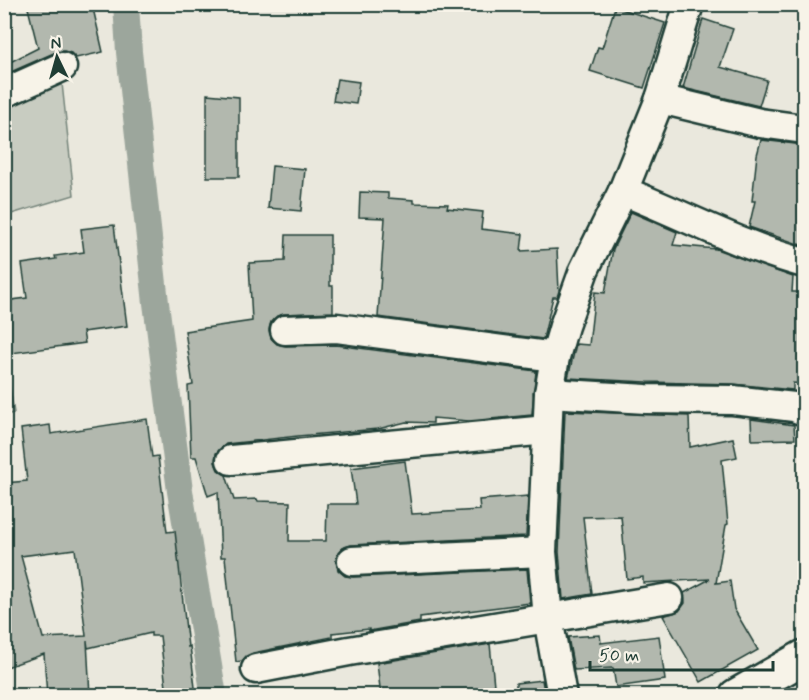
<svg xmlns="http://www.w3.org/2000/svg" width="809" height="700" viewBox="0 0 809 700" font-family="Mynerve,sans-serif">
<rect width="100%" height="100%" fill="#eae8dd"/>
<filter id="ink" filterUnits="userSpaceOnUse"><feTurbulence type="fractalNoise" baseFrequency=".0167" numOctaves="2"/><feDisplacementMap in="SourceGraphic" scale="12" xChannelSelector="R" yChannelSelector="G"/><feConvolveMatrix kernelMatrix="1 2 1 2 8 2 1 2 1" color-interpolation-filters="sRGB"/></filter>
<g filter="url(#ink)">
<g fill="#c8ccc1" stroke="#74847a" stroke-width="1.5">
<polygon points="61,74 74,195 5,216 4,100"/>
<polygon points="5,355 14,413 5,415 4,415"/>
</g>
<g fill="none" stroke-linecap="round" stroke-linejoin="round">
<polyline stroke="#9ca69c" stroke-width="26" points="126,4 129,52 156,303 180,491 214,696"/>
</g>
<g fill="#b2b8ae" stroke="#1f3d34" stroke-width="1.5" fill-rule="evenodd">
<polygon points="27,4 92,4 103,52 76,58 71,53 64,51 56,52 4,75 4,65 38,48"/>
<polygon points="615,7 665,23 644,88 590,71 598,47 602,48"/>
<polygon points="703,19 733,29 720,67 767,80 759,106 683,88"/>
<polygon points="337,79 359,82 356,104 333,101"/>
<polygon points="207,94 239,97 239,177 207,177"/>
<polygon points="761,140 804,145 804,246 749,227 755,201 752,201 757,155"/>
<polygon points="272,166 305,169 301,211 268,208"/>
<polygon points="360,192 388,193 388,198 414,200 414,203 448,204 447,208 483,212 481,229 523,234 521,251 557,249 559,291 557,297 553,297 543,339 378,317 385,218 359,217"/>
<polygon points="631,212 677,232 673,245 716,249 793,277 792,292 804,292 804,384 793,383 793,390 733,384 647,382 568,378 576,344 589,345 595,292 605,293 613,249"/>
<polygon points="114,225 127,326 83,332 85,343 4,354 4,301 27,298 22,264 56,259 55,256 84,252 81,229"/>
<polygon points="286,235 330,235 330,286 333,286 333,312 284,314 277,316 271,322 269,330 271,338 277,344 286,346 336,345 536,371 532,415 469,421 433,418 433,423 406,422 378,429 298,436 226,444 216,453 215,462 218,470 226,475 234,500 257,499 258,501 290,502 289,541 326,541 327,504 356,504 351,468 405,461 412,514 480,510 479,500 528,496 526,536 351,545 343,548 338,553 336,561 338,570 345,576 353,577 527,569 530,603 420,617 420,622 369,631 369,629 332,633 332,637 253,653 246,656 242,661 236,662 225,557 221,557 218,492 208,496 196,457 191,457 188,386 193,385 185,331 252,321 249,263 285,261"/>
<polygon points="565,411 689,416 690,447 733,438 737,457 722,460 728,524 726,525 716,583 730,581 734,609 758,650 701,682 663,616 679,611 685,603 684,593 710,579 643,583 643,577 627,579 621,516 583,517 592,594 563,599 559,552"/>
<path d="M147,419L152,457L158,456L167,532L175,531L188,647L190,646L196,696H167L160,636H151V633L88,648L87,641L90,696H47L44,654L4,668V483L27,481L21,429L50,425L51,434ZM75,549L86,636L43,638L21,556Z"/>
<polygon points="751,419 794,425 795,439 752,440"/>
<polygon points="600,635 601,643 659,636 665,680 616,687 613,668 574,670 568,637"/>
<polygon points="490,644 495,696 381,696 377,663"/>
<polygon points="542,680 545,696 516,696 516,683"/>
</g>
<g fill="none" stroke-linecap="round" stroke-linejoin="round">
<defs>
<g id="minor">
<polyline points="4,93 62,67"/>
<polyline points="660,99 760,123 804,129"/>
<path d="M623,191C684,215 741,246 804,263"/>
<polyline points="285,330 337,328 555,357"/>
<polyline points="549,393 646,399 733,400 794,407 804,411"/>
<polyline points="231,460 547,430"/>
<polyline points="352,561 542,552"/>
<polyline points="256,669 349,651 669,598"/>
<polyline points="562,696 548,618 542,552 549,393 555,357 564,326 584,270 623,191 660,99 689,4"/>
</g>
<polyline id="primary" points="736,696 804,657"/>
</defs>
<use href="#minor" stroke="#1f3d34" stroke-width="33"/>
<use href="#primary" stroke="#1f3d34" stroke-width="38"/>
<use href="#minor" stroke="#f7f3e8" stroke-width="28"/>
<use href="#primary" stroke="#f7f3e8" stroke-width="33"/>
</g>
</g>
<rect width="809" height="700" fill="none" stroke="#f7f3e8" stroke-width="24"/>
<rect x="12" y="12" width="785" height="676" fill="none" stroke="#1f3d34" stroke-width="2" filter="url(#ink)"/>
<g transform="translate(57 57) rotate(355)" stroke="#f7f3e8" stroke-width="4.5" paint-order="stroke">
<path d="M0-4.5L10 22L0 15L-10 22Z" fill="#1f3d34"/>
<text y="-9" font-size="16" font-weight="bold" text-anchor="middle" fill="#1f3d34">N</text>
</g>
<path d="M590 661v9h183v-9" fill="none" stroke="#1f3d34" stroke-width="3"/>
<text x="599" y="661" font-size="18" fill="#1f3d34" stroke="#f7f3e8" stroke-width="4.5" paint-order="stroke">50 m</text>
</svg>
